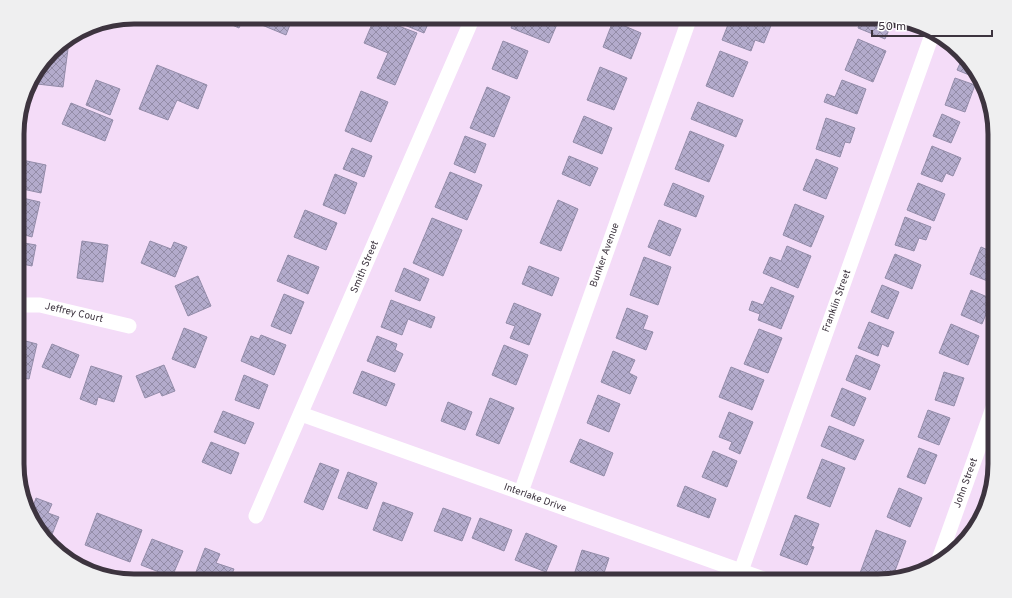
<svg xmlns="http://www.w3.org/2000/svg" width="1012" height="598" viewBox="0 0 1012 598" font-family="Overpass,sans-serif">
<defs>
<pattern id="building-cross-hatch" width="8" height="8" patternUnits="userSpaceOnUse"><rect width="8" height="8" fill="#b3abcc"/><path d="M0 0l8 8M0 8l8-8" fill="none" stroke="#938ca7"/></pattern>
</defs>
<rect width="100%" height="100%" fill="#f4dcf8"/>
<g fill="url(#building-cross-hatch)" stroke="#938ca9">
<polygon points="224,17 244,17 239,28 223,21"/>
<polygon points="260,17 293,17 286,35 257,23"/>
<polygon points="375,17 417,33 395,85 377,78 388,53 364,43"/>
<polygon points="398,17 431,17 424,33 397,22"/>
<polygon points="516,17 560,17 549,43 511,28"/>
<polygon points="731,17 756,17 772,23 764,43 755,40 751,51 722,40"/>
<polygon points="862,17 878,17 893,21 885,39 858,28"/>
<polygon points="613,21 641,33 631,59 603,47"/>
<polygon points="858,39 886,51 873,82 845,70"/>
<polygon points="503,41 528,51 517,79 492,69"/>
<polygon points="56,47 68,49 63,87 37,84 39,69"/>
<polygon points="720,51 748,62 733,97 706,86"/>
<polygon points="963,57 975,69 979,79 957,70"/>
<polygon points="157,65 207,85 198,109 177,100 168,120 139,109"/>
<polygon points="600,67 627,78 614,110 587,100"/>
<polygon points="955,78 975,85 965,112 945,105"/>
<polygon points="96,80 120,89 110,115 86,105"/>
<polygon points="842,80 866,89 857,114 824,102 827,94 835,97"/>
<polygon points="487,87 510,97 494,137 470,128"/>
<polygon points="361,91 388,102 371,142 345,131"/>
<polygon points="698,102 743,120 736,137 691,119"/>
<polygon points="71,103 113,120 105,141 62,124"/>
<polygon points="942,114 960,122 951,143 933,136"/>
<polygon points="584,116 612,128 602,154 573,142"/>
<polygon points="826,118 855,128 850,143 845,142 840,157 816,149"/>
<polygon points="690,131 724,145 709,182 675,169"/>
<polygon points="465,136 486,144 475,173 454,164"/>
<polygon points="932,146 961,158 953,176 946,173 942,182 921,174"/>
<polygon points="352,148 372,156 364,177 343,169"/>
<polygon points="569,156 598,168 590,186 562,174"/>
<polygon points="816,159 838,168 826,199 803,190"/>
<polygon points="22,160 46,165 41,193 18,188"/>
<polygon points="450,172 482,185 467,220 435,207"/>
<polygon points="335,174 357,183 345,214 323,205"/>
<polygon points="673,183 704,196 696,217 664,205"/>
<polygon points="918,183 945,194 934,221 907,210"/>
<polygon points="18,197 40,202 32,237 18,233"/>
<polygon points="558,200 578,209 561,251 540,243"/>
<polygon points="795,204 824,216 811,247 783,235"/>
<polygon points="305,210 337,223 326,250 294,237"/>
<polygon points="905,217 931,227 926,240 919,238 914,251 895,245"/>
<polygon points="995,217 995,237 988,234"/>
<polygon points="432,218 462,230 443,276 413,263"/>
<polygon points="659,220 681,229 670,256 648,247"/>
<polygon points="82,241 108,245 103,282 77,278"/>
<polygon points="150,241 171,249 174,242 187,247 175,277 141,263"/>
<polygon points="18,242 36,245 32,266 18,263"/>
<polygon points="787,246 811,256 798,288 763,273 770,257 781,261"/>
<polygon points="981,247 995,253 995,284 970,274"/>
<polygon points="895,254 921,265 912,289 885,278"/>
<polygon points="288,255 319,267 308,294 277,281"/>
<polygon points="644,257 671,267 658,305 630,295"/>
<polygon points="529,266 559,278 552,296 522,284"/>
<polygon points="404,268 429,279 420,301 395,291"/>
<polygon points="198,276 211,306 188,316 175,286"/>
<polygon points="882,285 899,292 888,319 871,312"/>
<polygon points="771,287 794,296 781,329 758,320 760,314 749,310 752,301 763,305"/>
<polygon points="971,290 992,299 982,324 961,315"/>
<polygon points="284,294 304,302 291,334 271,326"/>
<polygon points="391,300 435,317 431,328 408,319 402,335 381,327"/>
<polygon points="514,303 541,314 529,345 510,338 515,326 506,323"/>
<polygon points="627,308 648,316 643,329 653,332 646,350 616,338"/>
<polygon points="869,322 894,332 888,347 882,344 878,356 858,348"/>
<polygon points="951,324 979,336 968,365 939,353"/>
<polygon points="184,328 207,337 195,368 172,359"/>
<polygon points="759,329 782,338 768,373 744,364"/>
<polygon points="261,335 286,345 274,375 241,361 251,336 259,339"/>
<polygon points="377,336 397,344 395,350 403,354 395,372 367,361"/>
<polygon points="18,339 37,344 29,379 18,377"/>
<polygon points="52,344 79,355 70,378 42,367"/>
<polygon points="504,345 528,355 516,385 492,375"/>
<polygon points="613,351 635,360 629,373 637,377 630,394 601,382"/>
<polygon points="856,355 880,365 870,390 846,380"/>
<polygon points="164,365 175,391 162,396 160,392 145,398 136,376"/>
<polygon points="91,366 122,376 114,402 98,397 96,405 80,399"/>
<polygon points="731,367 764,380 752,410 719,397"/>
<polygon points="362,371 395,384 386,406 353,393"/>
<polygon points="944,372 964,378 954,406 935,400"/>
<polygon points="244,375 268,385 259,409 235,400"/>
<polygon points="842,388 866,398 854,426 831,416"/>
<polygon points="598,395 620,404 609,432 587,423"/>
<polygon points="490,398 514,408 499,444 476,435"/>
<polygon points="448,402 472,412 465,430 441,421"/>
<polygon points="928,410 950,418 939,445 918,437"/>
<polygon points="223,411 254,423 245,444 214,432"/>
<polygon points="729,412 753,422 740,454 729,449 732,442 719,437"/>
<polygon points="829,426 864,440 855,460 821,446"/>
<polygon points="580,439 613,453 604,476 570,462"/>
<polygon points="211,442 239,453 231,474 202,462"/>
<polygon points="919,448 937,455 925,484 907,477"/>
<polygon points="713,451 737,461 727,487 702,477"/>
<polygon points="822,459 845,468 830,507 807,498"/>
<polygon points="320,463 339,470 323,510 304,502"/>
<polygon points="348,472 377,483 367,509 338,498"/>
<polygon points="685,486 716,499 709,518 677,506"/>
<polygon points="899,488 922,498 910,527 887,517"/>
<polygon points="36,498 52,504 48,513 59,517 51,537 42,534 37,529 31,513"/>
<polygon points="383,502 413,513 402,541 373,530"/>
<polygon points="443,508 471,518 462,541 434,531"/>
<polygon points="97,513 142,530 130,562 85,545"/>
<polygon points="795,515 819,524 811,546 814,547 807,565 780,555"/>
<polygon points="480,518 512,530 504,551 472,538"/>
<polygon points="876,530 906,541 892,579 885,581 879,581 860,573"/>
<polygon points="526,533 557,546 546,572 515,560"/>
<polygon points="152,539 183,551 172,577 141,565"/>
<polygon points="205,548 220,554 216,563 234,569 229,581 193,580"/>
<polygon points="582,550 609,558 602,579 608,581 572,581"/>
<polygon points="251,574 268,581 248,581"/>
</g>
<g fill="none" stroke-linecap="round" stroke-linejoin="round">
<g stroke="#fff" stroke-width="15">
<polyline points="18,305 40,305 129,326"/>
<polyline points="301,414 769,581"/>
<polyline points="521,492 690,17"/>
<polyline points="256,516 473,17"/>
<polyline points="937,565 995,402"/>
<polyline points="741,571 933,32"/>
</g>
</g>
<g text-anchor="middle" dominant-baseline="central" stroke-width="3.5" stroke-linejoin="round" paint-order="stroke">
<g font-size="10" fill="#3d343f" stroke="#fff">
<text transform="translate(605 255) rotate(-70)">Bunker Avenue</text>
<text transform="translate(365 267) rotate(-67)">Smith Street</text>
<text transform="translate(837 301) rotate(-70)">Franklin Street</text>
<text transform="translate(74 313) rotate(13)">Jeffrey Court</text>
<text transform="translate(966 483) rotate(-70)">John Street</text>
<text transform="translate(535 498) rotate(20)">Interlake Drive</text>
</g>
</g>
<path d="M0 0H1012V598H0ZM134 24H878A110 110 0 0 1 988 134V464A110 110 0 0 1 878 574H134A110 110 0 0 1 24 464V134A110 110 0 0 1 134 24Z" fill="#efeff0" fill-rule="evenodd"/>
<path fill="none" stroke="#3d343f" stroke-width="5" d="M134 24H878A110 110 0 0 1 988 134V464A110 110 0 0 1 878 574H134A110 110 0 0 1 24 464V134A110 110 0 0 1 134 24Z"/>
<path d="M872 30v6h120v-6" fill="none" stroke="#3d343f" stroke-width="2"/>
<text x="878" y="30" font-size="12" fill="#3d343f" stroke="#ffffff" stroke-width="3" paint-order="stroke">50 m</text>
</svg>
